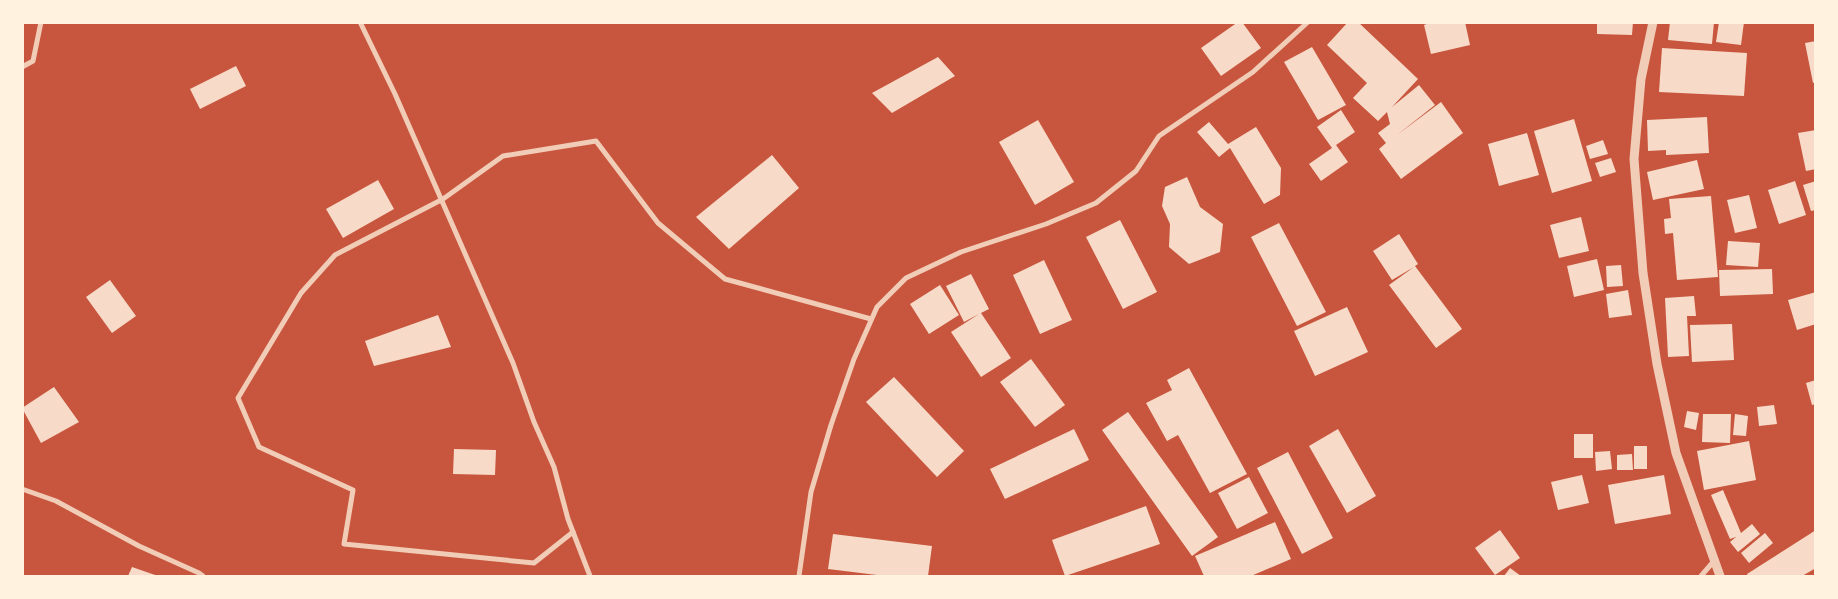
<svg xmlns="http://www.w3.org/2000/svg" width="1838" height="599" viewBox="0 0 1838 599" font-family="Rubik,sans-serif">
<rect width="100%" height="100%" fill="#c8553d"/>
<g fill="#f7dbc8">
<polygon points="1238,22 1242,22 1261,48 1221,76 1201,48"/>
<polygon points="1348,22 1358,22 1418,79 1392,107 1419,85 1435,105 1397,135 1441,102 1463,133 1401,179 1379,149 1386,143 1378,133 1390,124 1387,112 1378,121 1353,98 1367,83 1327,45"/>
<polygon points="1432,22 1465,22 1470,45 1431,54 1424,25"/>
<polygon points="1597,22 1633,22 1632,35 1597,34"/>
<polygon points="1670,22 1714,22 1712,44 1668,40"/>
<polygon points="1719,22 1744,22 1741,45 1716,42"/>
<polygon points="1816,41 1816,82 1813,83 1805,43"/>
<polygon points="1312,47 1346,105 1318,120 1284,62"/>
<polygon points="1662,48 1747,53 1744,96 1659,92"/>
<polygon points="938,57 955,76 892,113 872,93"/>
<polygon points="236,66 246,86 200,109 190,89"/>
<polygon points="1341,110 1355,132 1336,145 1348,162 1321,181 1309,164 1332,148 1317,127"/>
<polygon points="1707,117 1709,153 1666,155 1666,150 1648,151 1647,120"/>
<polygon points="1574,119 1592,181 1552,193 1534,131"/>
<polygon points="1038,120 1074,182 1035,205 999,142"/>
<polygon points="1209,122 1228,144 1256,127 1281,168 1280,195 1264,204 1230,148 1219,157 1197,132"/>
<polygon points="1816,130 1816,169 1806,171 1798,133"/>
<polygon points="1527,133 1539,175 1499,186 1488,144"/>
<polygon points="1603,140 1608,154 1590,159 1586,146"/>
<polygon points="772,155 799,188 729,249 696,217"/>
<polygon points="1611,158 1616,172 1600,177 1595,163"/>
<polygon points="1697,160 1704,189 1653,200 1647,172"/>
<polygon points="1187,177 1200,207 1223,224 1220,252 1189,264 1169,247 1170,224 1162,206 1165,187"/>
<polygon points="378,180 394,209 343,238 326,209"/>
<polygon points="1795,181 1806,215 1779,224 1768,190"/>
<polygon points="1816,181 1816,210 1811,211 1803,185"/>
<polygon points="1749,195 1757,228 1735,233 1727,200"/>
<polygon points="1711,196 1718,277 1677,280 1673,233 1665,234 1664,219 1671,218 1669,199"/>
<polygon points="1581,217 1589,251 1559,258 1550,225"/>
<polygon points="1120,220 1157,292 1123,309 1086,237"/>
<polygon points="1279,223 1326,312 1297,326 1251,237"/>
<polygon points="1399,234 1418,264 1415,266 1462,329 1436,348 1389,285 1414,267 1392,280 1373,251"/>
<polygon points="1728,241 1760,243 1758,267 1726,265"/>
<polygon points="1597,259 1604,290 1574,297 1567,266"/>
<polygon points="1044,260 1072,320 1040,334 1013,275"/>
<polygon points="1621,265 1623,286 1607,287 1606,266"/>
<polygon points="1772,269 1773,294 1720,296 1719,270"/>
<polygon points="971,274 989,309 981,313 1011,358 981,377 951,332 979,314 964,322 946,286"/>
<polygon points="110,280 136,316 112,333 86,297"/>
<polygon points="940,285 959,315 929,334 910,304"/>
<polygon points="1628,290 1632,315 1609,318 1606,294"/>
<polygon points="1816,292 1816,324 1797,330 1788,300"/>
<polygon points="1694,296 1696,316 1687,316 1689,356 1668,357 1665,298"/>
<polygon points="1347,307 1368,352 1315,376 1294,331"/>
<polygon points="438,315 451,347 374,366 365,341"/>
<polygon points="1732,324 1734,360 1692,362 1690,325"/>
<polygon points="1031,359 1065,405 1035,427 1000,382"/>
<polygon points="1189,368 1247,474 1210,493 1178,435 1167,441 1146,403 1172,390 1167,380"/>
<polygon points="894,377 964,451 937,477 866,402"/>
<polygon points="1816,380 1816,404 1812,405 1806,383"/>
<polygon points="54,387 79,422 41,443 22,408"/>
<polygon points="1774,405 1777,424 1759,426 1757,407"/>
<polygon points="1687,411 1699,413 1696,430 1684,427"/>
<polygon points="1128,412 1218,537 1192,556 1102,430"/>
<polygon points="1703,414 1731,414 1730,443 1702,442"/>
<polygon points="1735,414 1748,416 1746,436 1733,435"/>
<polygon points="1074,429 1089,460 1005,499 990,469"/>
<polygon points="1338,429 1376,496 1347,513 1309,446"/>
<rect x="1574" y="434" width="19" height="24"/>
<polygon points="1749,441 1756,480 1704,490 1697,451"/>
<rect x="1634" y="446" width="13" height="23"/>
<polygon points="454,449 496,450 495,475 453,474"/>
<polygon points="1610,451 1612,469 1596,471 1595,452"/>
<polygon points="1288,452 1333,538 1302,554 1257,468"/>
<polygon points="1632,454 1633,470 1617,470 1617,455"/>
<polygon points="1582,475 1589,503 1558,510 1551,482"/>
<polygon points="1664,475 1671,514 1615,524 1608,485"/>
<polygon points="1249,477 1268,513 1237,529 1218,493"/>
<polygon points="1723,490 1741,533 1752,524 1760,534 1738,552 1730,542 1736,537 1730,539 1711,495"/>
<polygon points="1146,506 1160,544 1065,576 1052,540"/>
<polygon points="1275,522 1291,559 1251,576 1204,576 1195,556"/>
<polygon points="1500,530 1520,558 1495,575 1475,548"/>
<polygon points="1816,530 1816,568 1802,576 1748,576 1747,574"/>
<polygon points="1765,533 1773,543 1749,563 1741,553"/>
<polygon points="833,534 932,546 928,576 885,576 828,569"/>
<polygon points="132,567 158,576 128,576"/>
<polygon points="1510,568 1521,576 1504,576"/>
</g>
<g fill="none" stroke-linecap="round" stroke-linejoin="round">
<g stroke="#f1ccb7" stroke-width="5">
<polyline points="360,22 395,94 513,363 534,422 554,467 568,519 590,576"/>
<polyline points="22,67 33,61 41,22"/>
<polyline points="22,489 56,501 139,546 199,573 203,576"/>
<polyline points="573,532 534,563 344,544 353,490 259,447 238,398 301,293 335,255 443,199 503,156 596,141 658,223 725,279 871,319"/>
<polyline points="799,576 811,492 831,425 854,359 877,307 906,278 961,252 1046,224 1096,203 1136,171 1159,136 1253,72 1308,22"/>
<polyline points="1701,576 1714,561"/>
</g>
<polyline stroke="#f1ccb7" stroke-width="9" points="1653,22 1641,79 1634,159 1643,273 1657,364 1676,453 1720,576"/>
</g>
<rect width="1838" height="599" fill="none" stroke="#fff3e0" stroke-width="48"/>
</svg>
